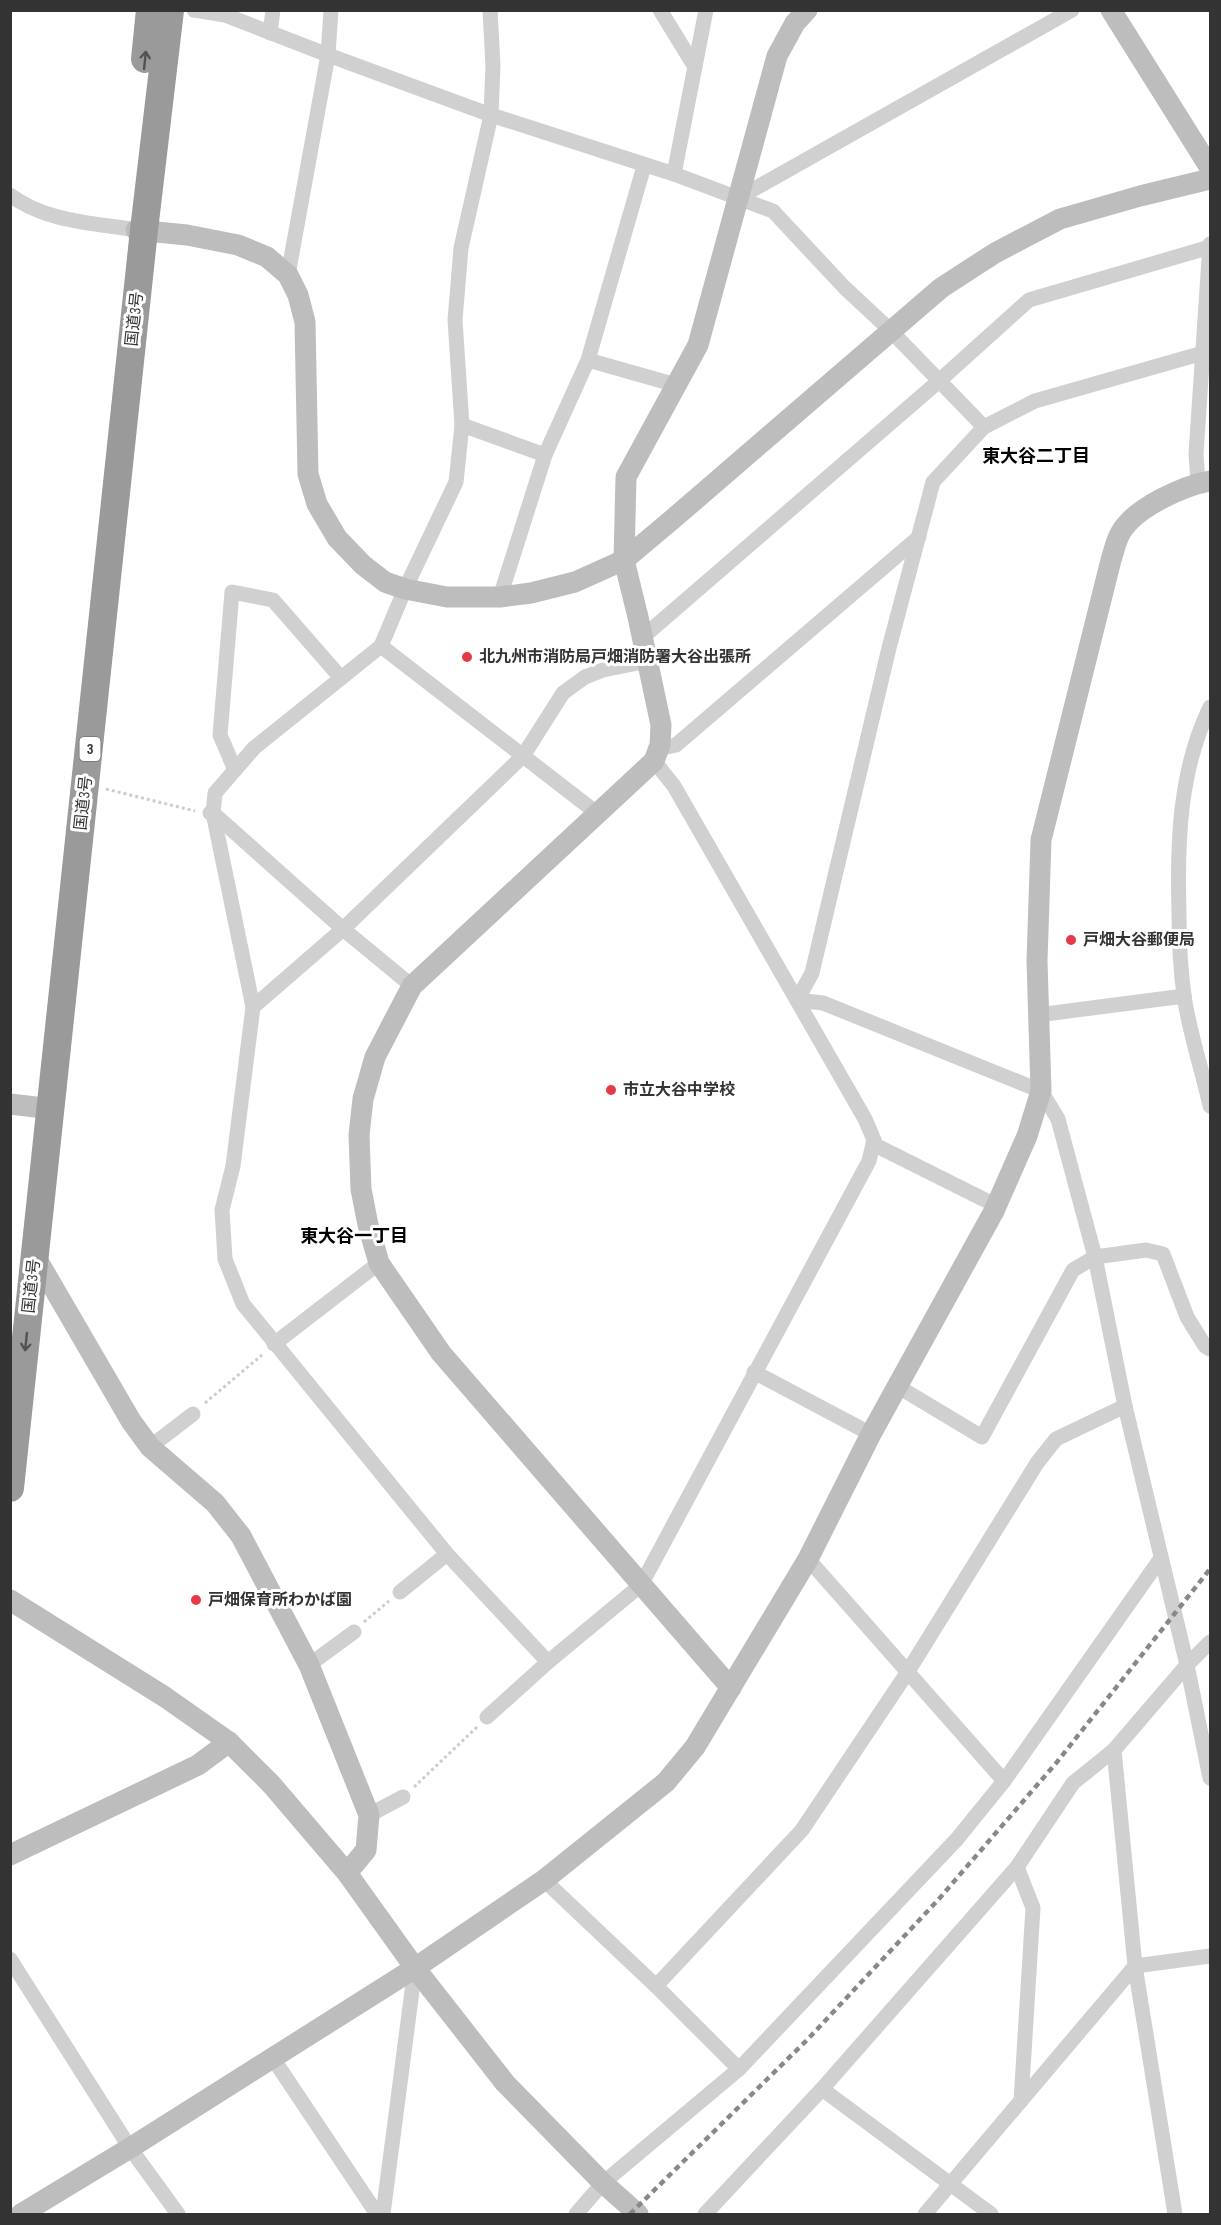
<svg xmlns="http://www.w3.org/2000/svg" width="1221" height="2225" viewBox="0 0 1221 2225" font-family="'Sofia Sans Condensed','Noto Sans JP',sans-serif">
<rect width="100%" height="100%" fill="#fff"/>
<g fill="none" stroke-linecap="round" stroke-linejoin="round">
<g stroke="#cdcdcd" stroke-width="3" stroke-dasharray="3 3" stroke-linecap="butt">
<polyline points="106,789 195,811"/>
<polyline points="205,1403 262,1355"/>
<polyline points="364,1622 389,1601"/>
<polyline points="414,1787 477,1727"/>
</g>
<g stroke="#d0d0d0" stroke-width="15">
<polyline points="194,10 225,15 328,55 491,115 674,174 773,211 844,287 890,330 984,427"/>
<polyline points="490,10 493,66 491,115 461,248 455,320 462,425 456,482 405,589 381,646 254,748 215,793 213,813 253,1007 233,1166 222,1210 225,1259 243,1304 447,1554 548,1662"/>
<polyline points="660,10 695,67"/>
<polyline points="270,33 273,10"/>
<polyline points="674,174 706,10"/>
<path d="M10,195C46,222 94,223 136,230"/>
<polyline points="740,197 1072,10"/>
<polyline points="288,275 328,55 331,10"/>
<polyline points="588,360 676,385"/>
<polyline points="462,425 545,455"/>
<polyline points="1198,483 1196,454 1210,244"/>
<polyline points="500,597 545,455 588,360 644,166"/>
<polyline points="643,637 939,381 1029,300 1210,247"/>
<polyline points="381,646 598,814"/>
<path d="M1210,707C1179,771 1177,843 1179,912C1179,940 1180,967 1184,995C1189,1032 1202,1069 1210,1106"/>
<polyline points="658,749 676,745 919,537"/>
<polyline points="235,770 220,735 232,592 273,600 341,678"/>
<polyline points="210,813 213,813 343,929 412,986"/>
<polyline points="797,1000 823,1003 1041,1091 1058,1119 1095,1257 1125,1406 1187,1665 1210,1778"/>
<polyline points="797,1000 812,973 889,648 933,482 984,427 1035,401 1210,351"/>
<polyline points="253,1007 343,929 523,756 563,693 585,677 603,670 648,661"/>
<polyline points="1038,1015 1184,996"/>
<polyline points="873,1144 997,1206"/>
<polyline points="274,1344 379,1263"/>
<polyline points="754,1372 871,1434"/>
<polyline points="897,1386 982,1437 1073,1270 1095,1257 1146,1250 1163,1254 1187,1317 1205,1346 1210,1349"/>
<polyline points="150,1447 193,1414"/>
<polyline points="808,1559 1004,1781"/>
<polyline points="400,1592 447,1554"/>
<polyline points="309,1665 354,1632"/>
<polyline points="487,1717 548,1662 641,1585 869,1161 874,1140 865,1119 674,786 654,761"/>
<polyline points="1114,1750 1135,1966 1175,2214"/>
<polyline points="369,1815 403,1797"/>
<polyline points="1017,1867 1033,1908 1021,2101"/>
<polyline points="544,1880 656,1986 739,2069"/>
<polyline points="10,1959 130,2148 178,2214"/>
<polyline points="656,1986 802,1830 907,1673 1037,1463 1056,1439 1125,1406"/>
<polyline points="272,2057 377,2214"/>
<polyline points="822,2089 991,2214"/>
<polyline points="383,2214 415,1968"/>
<polyline points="576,2214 603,2183 739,2069 957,1839 1004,1781 1161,1558"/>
<polyline points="705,2214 822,2089 1017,1867 1073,1783 1114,1750 1187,1665 1210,1642"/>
<polyline points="925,2214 1135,1966 1210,1956"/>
</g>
<g stroke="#bdbdbd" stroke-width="21">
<polyline points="1111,10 1210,168"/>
<polyline points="136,230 187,235 238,245 267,257 288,275 298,295 305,322 308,474 317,504 337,538 363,565 385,582 405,589 447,597 500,597 531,593 575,582 624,560 674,518 941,288 995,253 1060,219 1140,196 1210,179"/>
<polyline points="10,1104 52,1109"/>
<polyline points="35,1256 131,1421 150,1447 215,1503 241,1536 309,1665 369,1815 366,1850 347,1873"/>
<polyline points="10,1600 165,1697 229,1742 271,1784 347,1873 415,1968 505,2083 603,2183 638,2214"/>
<polyline points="731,1688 441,1353 379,1263 368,1225 361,1189 359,1135 363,1099 375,1057 412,986 654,761 660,745 661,725 638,617 624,560 626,477 698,345 777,56 795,23 807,10"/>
<polyline points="10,1855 198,1765 229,1742"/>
<path d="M21,2214L130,2148L415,1968L544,1880L666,1782L695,1747L808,1559L871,1434L994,1211L1027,1136L1041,1091L1037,961L1041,840L1111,560C1114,551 1116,540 1121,532C1136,507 1183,486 1210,481"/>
</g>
<g stroke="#9a9a9a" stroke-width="28">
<polyline points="145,59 150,10"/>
<polyline points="10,1488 144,230 170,10"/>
</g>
<polyline stroke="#888" stroke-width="4.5" stroke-dasharray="6 4.5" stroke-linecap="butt" points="630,2214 808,2039 938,1900 1057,1762 1210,1569"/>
</g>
<defs><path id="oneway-shaft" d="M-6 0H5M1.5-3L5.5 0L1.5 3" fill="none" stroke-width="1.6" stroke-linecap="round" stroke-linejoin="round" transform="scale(1.5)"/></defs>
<g stroke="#525252">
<use href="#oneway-shaft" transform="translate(145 60) rotate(-84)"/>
<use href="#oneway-shaft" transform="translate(26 1342) rotate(96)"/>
</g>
<g fill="#e63946" stroke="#fff" stroke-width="2">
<circle cx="467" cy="657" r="6"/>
<circle cx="1071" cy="940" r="6"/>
<circle cx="611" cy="1090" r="6"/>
<circle cx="196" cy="1600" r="6"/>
</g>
<g text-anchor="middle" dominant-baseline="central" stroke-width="6" stroke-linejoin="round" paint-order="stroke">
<rect fill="#fff" stroke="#707070" stroke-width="1.5" x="79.5" y="737" width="21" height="24" rx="4.5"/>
<g font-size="15" font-weight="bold" fill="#333">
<text x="90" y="749">3</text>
</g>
<g font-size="16" fill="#333" stroke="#fff">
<text transform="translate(135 319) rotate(-84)">国道3号</text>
<text transform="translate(84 803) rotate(-84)">国道3号</text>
<text transform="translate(32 1286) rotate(-84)">国道3号</text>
</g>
<g font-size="16" font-weight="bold" fill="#333" stroke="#fff" text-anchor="start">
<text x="479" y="657">北九州市消防局戸畑消防署大谷出張所</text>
<text x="1083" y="940">戸畑大谷郵便局</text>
<text x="623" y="1090">市立大谷中学校</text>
<text x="208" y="1600">戸畑保育所わかば園</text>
</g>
<g font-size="18" font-weight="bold" fill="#000" stroke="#fff">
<text x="1036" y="456">東大谷二丁目</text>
<text x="354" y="1236">東大谷一丁目</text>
</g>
</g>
<rect width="1221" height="2225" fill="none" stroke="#333333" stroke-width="24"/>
</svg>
